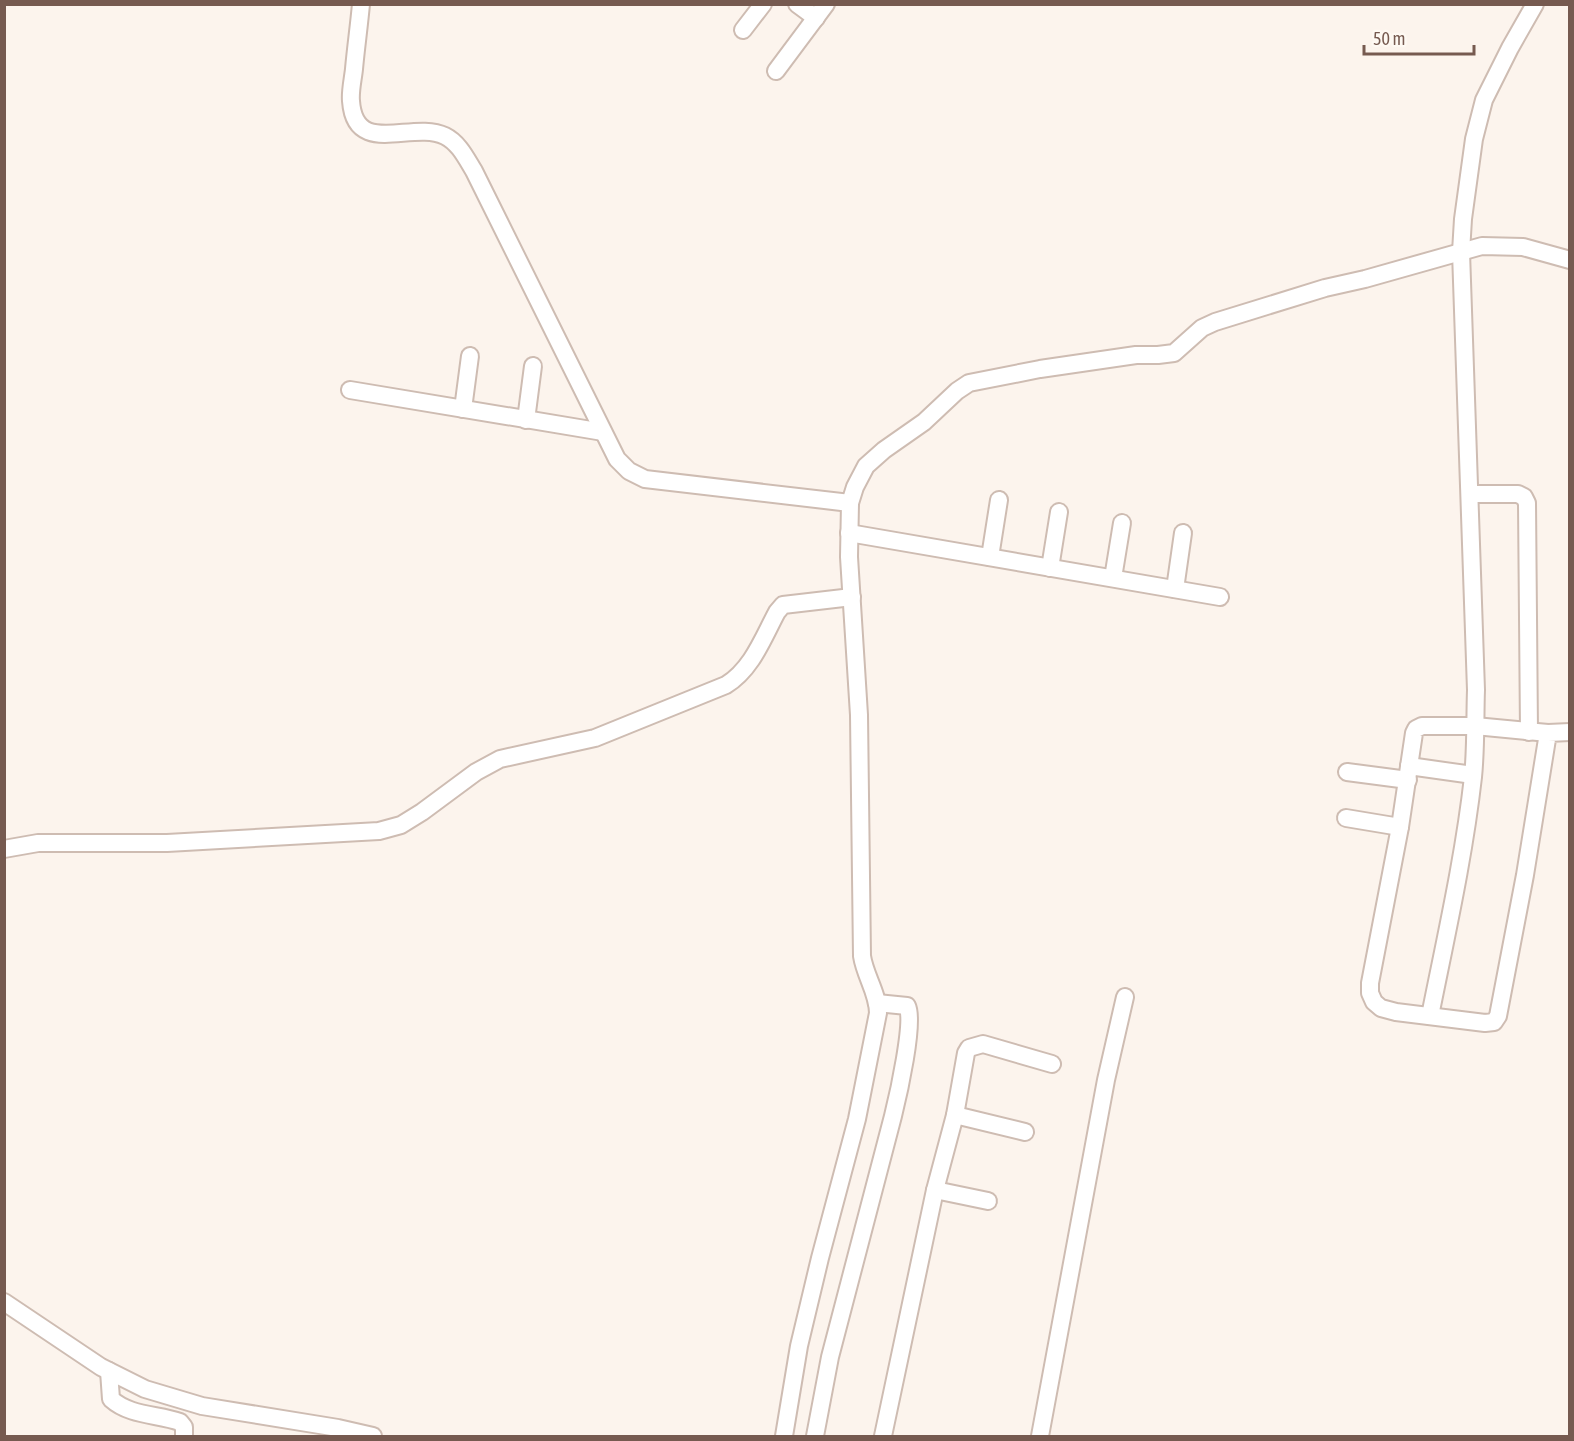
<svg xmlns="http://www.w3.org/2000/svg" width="1574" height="1441" viewBox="0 0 1574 1441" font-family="'Asap Condensed',sans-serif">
<rect width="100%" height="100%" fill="#fcf4ed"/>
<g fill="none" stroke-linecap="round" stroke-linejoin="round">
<defs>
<g id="minor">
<path d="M361,4C359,26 356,47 354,69C353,79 350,91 351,101C355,158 412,120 445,136C459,143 466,158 474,171L617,459L629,471L645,479L850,503"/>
<polyline points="797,4 816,18"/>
<polyline points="743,30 763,4"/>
<polyline points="776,71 826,4"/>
<polyline points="350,390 603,432"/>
<polyline points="463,409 470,356"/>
<polyline points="526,420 533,366"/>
<polyline points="1470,494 1518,494 1524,497 1527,503 1529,732"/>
<polyline points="849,533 1220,597"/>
<polyline points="990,557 999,500"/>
<polyline points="1050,568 1059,512"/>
<polyline points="1113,578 1122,523"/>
<polyline points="1175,589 1183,533"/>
<polyline points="1548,733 1525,875 1498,1016 1494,1022 1485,1023 1396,1012 1381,1008 1374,1002 1370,993 1370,983 1400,827 1414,733 1416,729 1422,726 1475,726 1548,733 1570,732"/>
<polyline points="1409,766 1473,775"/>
<polyline points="1347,772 1408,780"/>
<polyline points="1346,818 1400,827"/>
<path d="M4,849L38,843H167L379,831L401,825L422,812L476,772L500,759L595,738L726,685C752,669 763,638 777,612L783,605L852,597"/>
<path d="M1430,1016C1446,936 1464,857 1473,777C1476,748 1475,718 1476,690L1461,252L1463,219L1474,139L1484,100L1510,48L1535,4"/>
<polyline points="955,1115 1025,1132"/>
<polyline points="935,1190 988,1201"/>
<polyline points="4,1302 101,1367 145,1389 202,1406 338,1428 373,1436"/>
<path d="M109,1371L111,1399C130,1416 157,1414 180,1422L184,1427V1436"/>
<path d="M784,1436L799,1346L820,1258L857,1119L878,1013C878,993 865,976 862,956L859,715L849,557L850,503L855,487L866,466L884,450L924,422L957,391L969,383L1040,369L1136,355H1158L1174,353L1202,328L1215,322L1325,288L1365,279L1482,246L1523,247L1570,260"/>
<path d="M815,1436L830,1357L893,1116C898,1096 915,1021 907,1006L877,1003"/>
<polyline points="883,1436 935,1190 955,1115 966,1053 969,1048 983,1044 1052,1064"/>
<polyline points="1040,1436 1106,1080 1125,997"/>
</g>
</defs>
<use href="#minor" stroke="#cebcb2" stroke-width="20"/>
<use href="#minor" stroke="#fff" stroke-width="16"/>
</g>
<rect width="1574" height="1441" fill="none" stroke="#765a50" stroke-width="12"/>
<path d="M1364 45v9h110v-9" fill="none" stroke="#765a50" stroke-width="3"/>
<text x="1373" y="45" font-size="18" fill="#765a50" stroke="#fef9f3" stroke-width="4.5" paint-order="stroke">50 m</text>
</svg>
